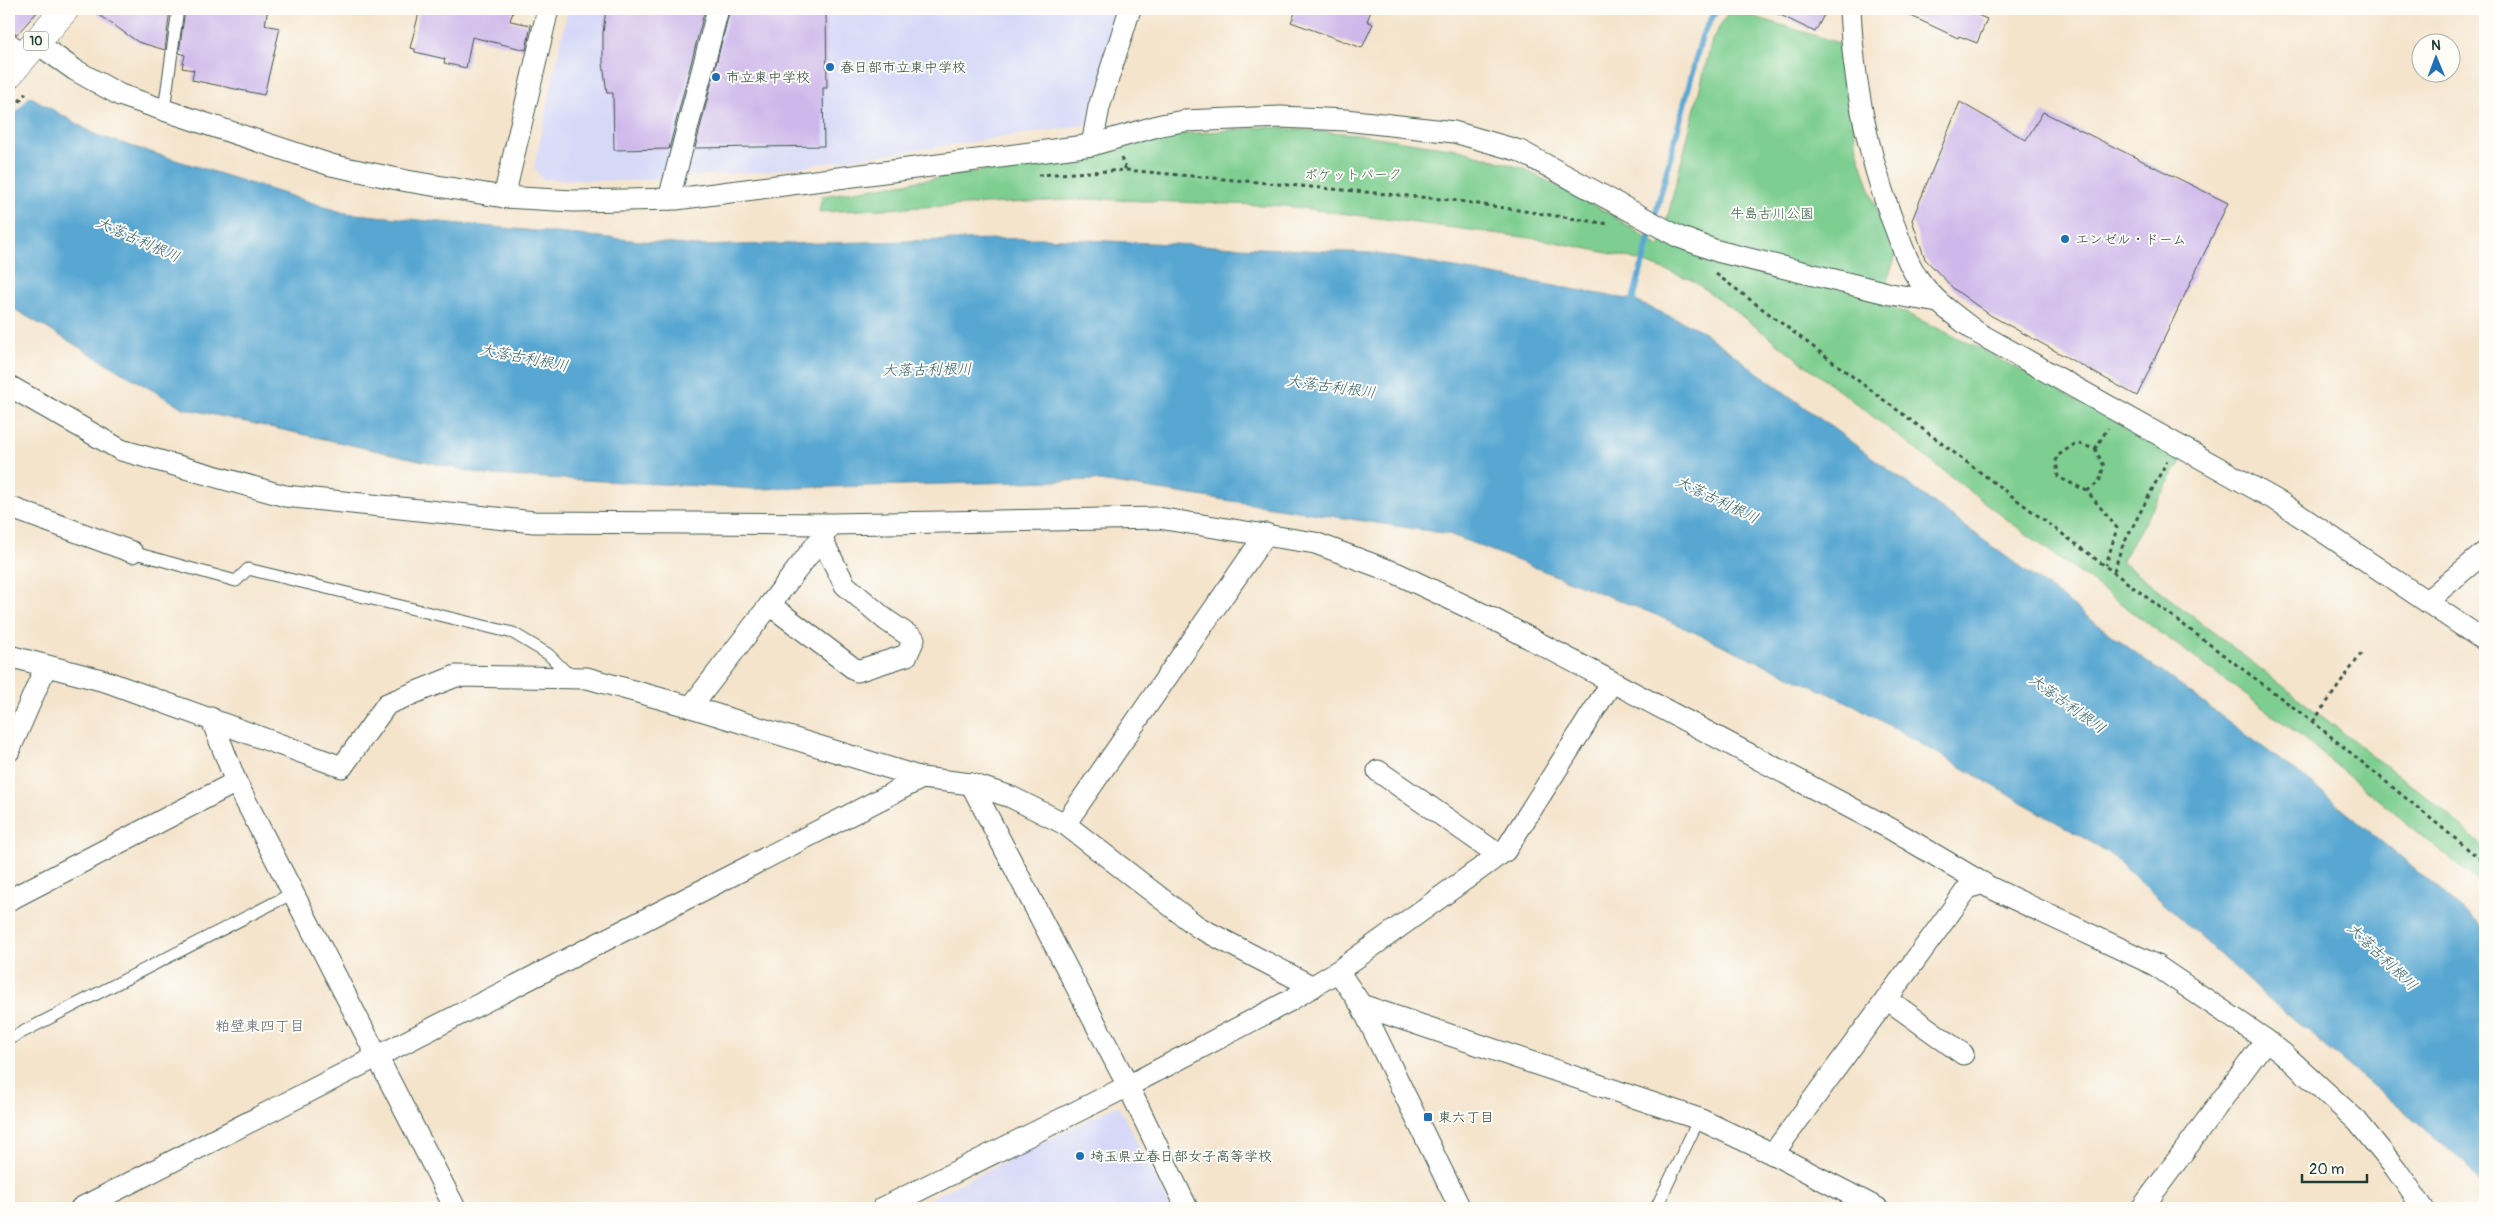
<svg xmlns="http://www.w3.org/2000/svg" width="2494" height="1217" viewBox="0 0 2494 1217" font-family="Pangolin,'Klee One',sans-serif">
<rect width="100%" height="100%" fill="#fdfcf7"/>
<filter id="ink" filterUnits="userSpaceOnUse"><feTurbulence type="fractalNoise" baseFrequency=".02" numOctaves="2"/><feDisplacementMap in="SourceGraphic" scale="10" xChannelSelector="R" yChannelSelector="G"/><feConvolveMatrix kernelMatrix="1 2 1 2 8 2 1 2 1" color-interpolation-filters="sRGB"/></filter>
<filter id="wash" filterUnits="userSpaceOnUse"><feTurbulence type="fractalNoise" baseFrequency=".0096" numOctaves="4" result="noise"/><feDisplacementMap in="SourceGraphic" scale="20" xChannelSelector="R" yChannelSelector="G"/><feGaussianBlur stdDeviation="1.12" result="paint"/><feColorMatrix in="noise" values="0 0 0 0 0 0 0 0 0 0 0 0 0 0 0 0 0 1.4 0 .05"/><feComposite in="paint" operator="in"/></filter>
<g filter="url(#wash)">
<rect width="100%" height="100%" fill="#f4e4cc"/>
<g fill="#d6d8f8">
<polygon points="568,9 1122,9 1087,125 771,171 627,181 542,179 534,167"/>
<polygon points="1118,1105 1171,1208 911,1208"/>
</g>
<polygon fill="#7dce90" stroke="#4e8662" points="1730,9 1842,44 1857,149 1873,199 1896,255 1879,304 1899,310 1979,348 2183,458 2121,561 2438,806 2485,848 2485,887 2293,730 2013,524 1734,310 1690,279 1631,258 1546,240 1286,206 1091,199 819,212 822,196 1105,152 1175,135 1266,127 1356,134 1456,149 1522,168 1610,214 1660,247 1712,40"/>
<polygon fill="#58a7d2" stroke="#3c7283" points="9,84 96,135 345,213 695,246 1040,238 1371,253 1633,300 1699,329 2310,782 2485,928 2485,1191 2466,1164 2257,989 2108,852 1854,705 1654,614 1449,534 1093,480 756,489 487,475 183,408 9,306"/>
<polygon fill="#f4e4cc" points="9,82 31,94 9,121"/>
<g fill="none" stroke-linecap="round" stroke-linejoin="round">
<polyline stroke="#58a7d2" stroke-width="6" points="1636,307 1633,300 1702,36 1717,9"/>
</g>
<g id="blocks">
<g fill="#ceb7ea">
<polygon points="9,9 40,9 17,34 9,32"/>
<polygon points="90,9 170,9 165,50 138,42"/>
<polygon points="185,9 268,9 265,25 280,28 264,95 192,80 194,70 182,68 185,55 179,53"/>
<polygon points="420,9 514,9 510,21 531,25 526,50 472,37 466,68 444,63 445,59 415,52 415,49 410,48"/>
<polygon points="606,9 705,9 669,149 614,150 613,93 607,93 603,63 603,33"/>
<polygon points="730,9 826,9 827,88 823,88 824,146 695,148"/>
<polygon points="1297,9 1372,9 1367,21 1373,24 1362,48 1291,22"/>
<polygon points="1768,9 1827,9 1815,32"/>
<polygon points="1896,9 1963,9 1987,19 1977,43 1959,36 1958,38"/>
<polygon points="1960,102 2026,140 2043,112 2228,203 2137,396 1990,315 1954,289 1925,259 1912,220"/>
</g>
</g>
</g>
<g filter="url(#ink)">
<use href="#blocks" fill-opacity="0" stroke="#3f564b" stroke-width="1"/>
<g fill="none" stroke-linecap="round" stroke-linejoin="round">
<defs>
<g id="service">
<polyline points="164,110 178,9"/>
<polyline points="132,552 236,581 248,569 513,633 548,654 571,677"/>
<polyline points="9,1039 293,893"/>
<polyline points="1656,1208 1699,1119"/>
</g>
<g id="minor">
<path d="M1850,9C1853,80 1867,150 1891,217C1899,237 1905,259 1917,277C1933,301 1956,316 1978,333L2281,503L2485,641"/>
<polyline points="35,42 75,70 120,95 164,110 331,165 407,181 504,197 573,201 676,199 1092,145 1161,125 1184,121 1281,117 1345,120 1454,132 1520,151 1679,237 1717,251 1891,294 1938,302"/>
<polyline points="9,44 24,55"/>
<polyline points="1092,145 1099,107 1130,9"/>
<polyline points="504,197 548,9"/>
<polyline points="669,199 718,9"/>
<polyline points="9,386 121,450 285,496 534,522 832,524 1158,518 1315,543 1396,573 1497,621 1891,829 1989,887 2155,965 2266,1040 2285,1055 2357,1121 2396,1169 2423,1208"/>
<polyline points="9,507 132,552"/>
<polyline points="2427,601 2485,552"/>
<polyline points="770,605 857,671 907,655 914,639 886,620 845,585 821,538"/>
<polyline points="9,656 105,681 342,767 387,704 456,676 587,678 691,707 922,778 971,784 1011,797 1065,824 1198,927 1313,987"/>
<polyline points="691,707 829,528"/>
<polyline points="211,718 236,782 455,1208"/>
<polyline points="9,751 46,666"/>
<polyline points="1378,771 1499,855"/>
<polyline points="971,784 1128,1086 1187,1208"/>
<polyline points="1065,824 1266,534"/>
<polyline points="9,900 236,782"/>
<polyline points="1338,971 1361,1005 1460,1208"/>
<polyline points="1887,999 1963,1054"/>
<polyline points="1361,1005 1699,1119 1773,1154 1877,1208"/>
<polyline points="1773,1154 1968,888 1983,883"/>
<polyline points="81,1208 922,778"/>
<polyline points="883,1208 1128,1086 1289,1001 1338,971 1499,855 1505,851 1612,682"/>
<polyline points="2142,1208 2266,1040"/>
</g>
<polyline id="primary" points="9,74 65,9"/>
</defs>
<use href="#service" stroke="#3f564b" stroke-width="13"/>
<use href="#minor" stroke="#3f564b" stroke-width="23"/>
<use href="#primary" stroke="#3f564b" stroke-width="29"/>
<g stroke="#3f564b" stroke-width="3" stroke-dasharray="4 4" stroke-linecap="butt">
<polyline points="9,114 26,93"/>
<polyline points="1121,158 1126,170"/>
<polyline points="1038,175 1126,170 1452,200 1609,224"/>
<polyline points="1716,274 2313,722 2485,863"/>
<polyline points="2095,449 2108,428"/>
<polyline points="2087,491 2099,482 2104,466 2095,449 2076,443 2056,457 2058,477 2087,491 2117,528 2106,565"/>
<polyline points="2114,571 2121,549 2167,461"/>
<polyline points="2313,722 2361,654"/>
</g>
<use href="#service" stroke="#fff" stroke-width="11"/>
<use href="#minor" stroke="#fff" stroke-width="21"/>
<use href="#primary" stroke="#fff" stroke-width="28"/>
</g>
</g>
<g fill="#1f6fb2" stroke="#fdfcf7" stroke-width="2">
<circle cx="830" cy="67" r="5"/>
<circle cx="716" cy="77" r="5"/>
<circle cx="2065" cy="239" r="5"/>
<rect x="1423" y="1112" width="10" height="10" rx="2.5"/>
<circle cx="1080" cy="1156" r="5"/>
</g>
<g text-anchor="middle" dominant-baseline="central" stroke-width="4" stroke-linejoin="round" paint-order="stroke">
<rect fill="#fdfcf7" stroke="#62766e" stroke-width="1" x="23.5" y="31.5" width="25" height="19" rx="4"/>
<g font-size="12" font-weight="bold" fill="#1f3d34">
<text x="36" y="41">10</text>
</g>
<g font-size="14" fill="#1f3d34" stroke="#fdfcf7" text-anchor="start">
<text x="840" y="67">春日部市立東中学校</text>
<text x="726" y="77">市立東中学校</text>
<text x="2075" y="239">エンゼル・ドーム</text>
<text x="1438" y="1117">東六丁目</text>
<text x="1090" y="1156">埼玉県立春日部女子高等学校</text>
</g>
<g font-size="14" fill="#36614b" stroke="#fdfcf7">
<text x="1353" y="174">ポケットパーク</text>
<text x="1772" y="213">牛島古川公園</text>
</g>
<g font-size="15" font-style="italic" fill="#33626b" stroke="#fdfcf7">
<text transform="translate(138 240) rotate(24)">大落古利根川</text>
<text transform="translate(524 358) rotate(11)">大落古利根川</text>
<text transform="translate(927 370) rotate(-1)">大落古利根川</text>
<text transform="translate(1331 387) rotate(8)">大落古利根川</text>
<text transform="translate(1717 500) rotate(26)">大落古利根川</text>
<text transform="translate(2067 704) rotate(36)">大落古利根川</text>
<text transform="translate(2382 957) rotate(44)">大落古利根川</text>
</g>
<g font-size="15" fill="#5c6874" stroke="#fdfcf7">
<text x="260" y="1026">粕壁東四丁目</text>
</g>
</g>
<rect width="2494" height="1217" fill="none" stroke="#fdfcf7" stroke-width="30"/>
<g transform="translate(2436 58) rotate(359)"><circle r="24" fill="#fdfcf7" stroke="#a4b0a9"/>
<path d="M0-4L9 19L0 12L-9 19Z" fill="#1f6fb2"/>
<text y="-8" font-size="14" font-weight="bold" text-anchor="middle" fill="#1f3d34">N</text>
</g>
<path d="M2302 1174v8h65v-8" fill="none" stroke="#1f3d34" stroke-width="2.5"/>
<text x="2309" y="1174" font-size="15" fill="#1f3d34" stroke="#fdfcf7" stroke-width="4" paint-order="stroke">20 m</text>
</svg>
